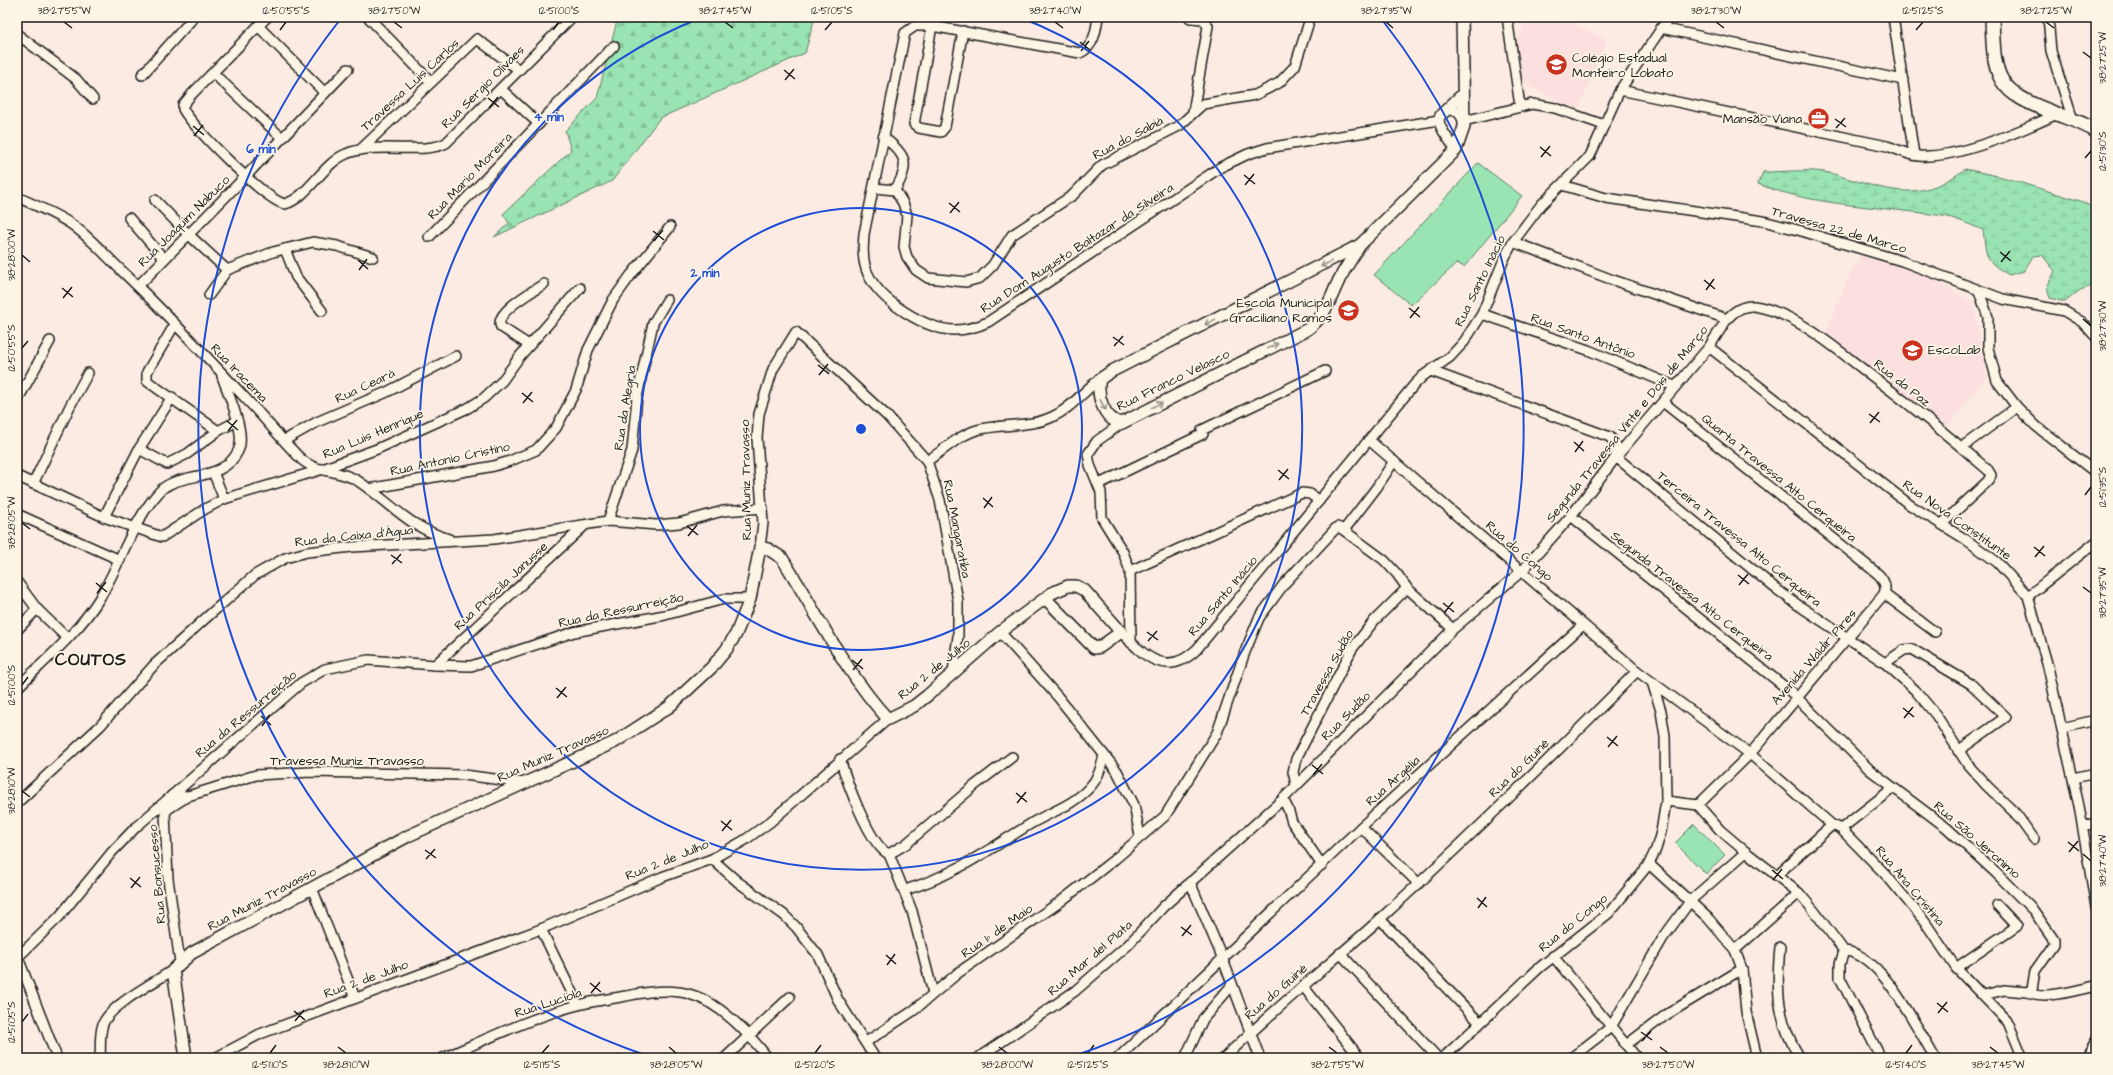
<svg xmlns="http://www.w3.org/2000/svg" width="2113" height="1075" viewBox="0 0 2113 1075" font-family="'Architects Daughter',sans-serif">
<defs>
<pattern id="forest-firs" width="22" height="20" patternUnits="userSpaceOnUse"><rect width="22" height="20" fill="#9ae4b3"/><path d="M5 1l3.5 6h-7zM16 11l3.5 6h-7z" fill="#84c399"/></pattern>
<pattern id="wetland-marsh" width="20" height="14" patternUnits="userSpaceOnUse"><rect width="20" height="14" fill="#9ae4b3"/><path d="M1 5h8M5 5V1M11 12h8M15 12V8" fill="none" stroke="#84c399"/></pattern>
</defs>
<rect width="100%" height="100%" fill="#fcebe2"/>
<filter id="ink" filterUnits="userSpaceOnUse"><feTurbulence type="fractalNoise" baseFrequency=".025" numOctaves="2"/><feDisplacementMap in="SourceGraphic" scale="8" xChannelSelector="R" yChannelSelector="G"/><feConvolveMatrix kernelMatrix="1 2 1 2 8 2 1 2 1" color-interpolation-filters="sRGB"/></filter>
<g filter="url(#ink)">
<g fill="#fcdfdf">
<polygon points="1528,17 1558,17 1607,40 1578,110 1521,82 1514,48"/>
<polygon points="1860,256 1915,269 1973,303 1987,376 1948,426 1860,365 1825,335 1845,285"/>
</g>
<g fill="#9ae4b3" stroke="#5b8068">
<polygon points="1478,163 1522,196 1464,267 1457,263 1411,305 1374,275"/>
<polygon points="1694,824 1725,855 1706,874 1675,843"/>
</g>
<polygon fill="url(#forest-firs)" stroke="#5b8068" points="618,17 815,17 805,53 660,118 612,181 494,237 509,223 503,214 571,150 565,131 597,98"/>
<path fill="url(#wetland-marsh)" stroke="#5b8068" d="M1965,169L2002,177L2084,202L2096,211V285L2080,290L2065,302L2050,298L2047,287L2055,271L2042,255L2033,256L2024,271L2009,275C1983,260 1987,257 1983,230C1970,225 1956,218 1943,216C1882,206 1816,207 1758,184L1763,172C1783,172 1805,169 1824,172C1834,173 1844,178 1853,180C1900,194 1925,199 1965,169Z"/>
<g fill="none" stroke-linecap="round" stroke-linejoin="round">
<defs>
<g id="minor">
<path d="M267,17L192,94L183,105V109C192,127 266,201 285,204C309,197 322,164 346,154C375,141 424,155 446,143L572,17"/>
<polyline points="368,17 431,82"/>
<path d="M1098,17C1096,31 1094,47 1080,53L932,26H915L905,33L864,234C863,248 862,261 868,274C880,301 926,330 955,330C967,330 977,327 988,322L1221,167L1248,154L1267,148L1439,120"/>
<polyline points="1507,17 1520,106"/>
<polyline points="1893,17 1914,155"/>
<polyline points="2048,17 2051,51 2073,120"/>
<polyline points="1190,18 1203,19 1208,26 1193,112"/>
<polyline points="258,26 325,93"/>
<polyline points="932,26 914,124 919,128 941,132 945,127 963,31"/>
<polyline points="1661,28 1903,80"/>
<polyline points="17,34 76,79 93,99"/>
<polyline points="213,73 282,138"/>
<polyline points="142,75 194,17"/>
<polyline points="501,89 539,124"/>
<path d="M1620,90L1887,146C1897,149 1908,155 1919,156C1958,159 2021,131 2057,114"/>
<polyline points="1464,121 1532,104 1555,108 1604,125"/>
<path d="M883,137C906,154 911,164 895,190"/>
<polyline points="360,150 477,39 519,70"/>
<path d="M1456,150C1450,140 1429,119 1445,111C1449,109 1453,110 1458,112L1464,121"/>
<polyline points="1562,185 1606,198 1763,221 1798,230 1902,261 2003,299 2064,311 2082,322 2096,337"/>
<polyline points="874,188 895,190 903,203 907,215 904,247 907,257 916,270 928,278 966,282 980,278 993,265 1012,235 1073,195 1102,165 1179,126 1203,104 1255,95 1279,83 1295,66 1308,25"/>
<path d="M17,197C35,205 54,213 71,224C90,237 106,256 122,271C166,313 208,358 249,402C266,420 282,440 300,458C316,474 340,469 358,481C393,504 406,526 449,539"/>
<polyline points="155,200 188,234 227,270 273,252 313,242 337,246 373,257"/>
<polyline points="129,218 164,259"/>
<polyline points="429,237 614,46"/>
<polyline points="285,249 296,277 322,311"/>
<polyline points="138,286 245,177 348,69"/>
<polyline points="1979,291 1988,317 1988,348 1997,381 2017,407 2036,426 2096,473"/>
<polyline points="209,295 227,270"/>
<polyline points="1482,314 1588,350 1674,386"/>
<path d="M1727,319C1734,311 1743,305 1754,306C1795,312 1836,349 1868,373C1909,404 1949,436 1988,470L1991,475L1988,481L1942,524"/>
<polyline points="175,324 147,372 147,381 218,431"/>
<path d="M529,345L501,327C493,313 533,291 544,284"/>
<polyline points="1709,347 1910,505 1965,539 1997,562 2028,596 2048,667 2079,806 2096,907"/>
<polyline points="1431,371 1610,437 1616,445 1616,457 1775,588 1798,605 1885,663 1915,690 1936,715 1968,765 1986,785 2016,814 2034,839"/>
<polyline points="17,401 50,341"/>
<path d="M1663,402L1878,574C1884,580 1887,586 1884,594L1750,754L1698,805"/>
<polyline points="1122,423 1097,441 1088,454 1090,465 1101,492 1102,518 1123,552 1130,571 1131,643"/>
<polyline points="1202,430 1325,371"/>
<polyline points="285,440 317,422 387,392 456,356"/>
<polyline points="1369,440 1637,671 1750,754 1832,825 1841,829 1887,876 1925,922 1956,968 2008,1022 2023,1058"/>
<polyline points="1962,447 2017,407"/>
<polyline points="139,449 167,464 187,454 218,431 237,421"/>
<path d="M927,461C943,451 959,435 977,430C1001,423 1029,428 1052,417C1072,408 1083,391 1100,379"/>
<polyline points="213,472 224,499"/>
<polyline points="17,476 104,517 162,537 205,509 224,499 320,470 377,449 468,408 484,398 502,381 520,356 580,288"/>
<polyline points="33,484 70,406 88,373"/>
<polyline points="1099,484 1203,434"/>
<polyline points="369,489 494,466 510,461 536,450 556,428 576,390 588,350 613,300 631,275 670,227"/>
<polyline points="17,514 120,560"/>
<polyline points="1571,516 1790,691 1870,770 1947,828 1996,873 2033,910 2054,940 2054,944 2035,971 2032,989 2027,992 2004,990 1984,995"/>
<polyline points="104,517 139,449 172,397"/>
<polyline points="608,521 632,450 637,397 653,323 667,300"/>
<polyline points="1344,530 1377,487 1394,461"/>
<polyline points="760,547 763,523 757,438 759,414 773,369 796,332 887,416 927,461 940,500 958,601 958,636 953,672"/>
<polyline points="1130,571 1302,493 1310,494 1319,501"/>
<polyline points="17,582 37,609 67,638"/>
<polyline points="1884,594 1935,632"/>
<polyline points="2028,596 2096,542"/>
<polyline points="17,630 37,609"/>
<polyline points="1000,632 1058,697 1117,771 1134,805 1140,836"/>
<path d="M1121,632C1144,656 1167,679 1197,649L1414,385L1423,376L1450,357L1464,342L1482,314L1504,259L1513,242L1541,205L1590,156L1620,90L1669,17"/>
<polyline points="1885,663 1904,650 1912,649 1971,684 2006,717 1958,751"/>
<polyline points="435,665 584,526"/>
<path d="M17,688C45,660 78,633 99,599C120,565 132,521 160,491C179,471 223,483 238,451C247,434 228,394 222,376"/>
<polyline points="2062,728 2096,720"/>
<path d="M840,759C846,779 870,847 889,854L906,844L974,786L1012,757"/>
<polyline points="2073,778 2096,773"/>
<polyline points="1296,784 1293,772 1296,759 1352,649 1374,621 1407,588"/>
<polyline points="172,795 188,796 256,775 311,772 464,775 524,783"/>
<polyline points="1283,799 1288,809 1292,822 1322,865"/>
<polyline points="1666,801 1698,805"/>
<polyline points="17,803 100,726 154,665 207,617 255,575 285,558 307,552 352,547 494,539 608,521 656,525 679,523 723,511 763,508"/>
<path d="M1698,805L1720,830L1746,852L1799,893L1815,912L1844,951C1881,952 1918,1030 1935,1058"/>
<polyline points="2083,825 2096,824"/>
<polyline points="1361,827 1418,883"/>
<polyline points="1841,829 1893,788"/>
<polyline points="889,854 912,911 933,993"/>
<polyline points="712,859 738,882 784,915 796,927 818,955 838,1000 875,1058"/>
<polyline points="1649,864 1708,918 1735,950 1742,969 1746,1012 1757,1058"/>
<polyline points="1777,875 1832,825"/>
<polyline points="1190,882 1222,957 1260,1058"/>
<polyline points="312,888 355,998"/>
<path d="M905,890C955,875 988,850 1032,823C1051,812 1073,805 1089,788C1098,779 1101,768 1104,755"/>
<polyline points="1380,919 1480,1023"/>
<polyline points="541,929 578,1005"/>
<path d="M1780,947C1776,989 1777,1021 1800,1058"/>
<polyline points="1735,950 1799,893"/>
<polyline points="1844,951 1840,964 1840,978 1881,1058"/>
<polyline points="1340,953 1438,1058"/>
<polyline points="17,955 57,1058"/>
<polyline points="1553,956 1637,1058"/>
<polyline points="18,957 59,917 112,852 136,827 301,683 325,669 368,660 435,665 471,666 574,632 665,615 724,599 750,599"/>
<polyline points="180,962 168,879 165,813 168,809 188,796"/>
<polyline points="1956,968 2017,926 1997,905"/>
<polyline points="1303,986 1360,1058"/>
<path d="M2027,992C2048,1000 2075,990 2096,986"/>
<polyline points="866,1042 913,1011 958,973 1060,902 1115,859 1165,816 1217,733 1245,652 1259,618 1284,584 1337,527 1342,529 1384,560 1397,574 1407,588 1453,629"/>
<polyline points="1626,1045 1666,1015 1742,969"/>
<path d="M100,1058C101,1047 99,1035 103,1024C110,1005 155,982 173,970"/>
<polyline points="215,1058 260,1034 541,929 662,877 712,859 745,840 770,822 888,719"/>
<path d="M443,1058C487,1039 532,1017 578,1005C593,1001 610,999 626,996C645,992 669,988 689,994C719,1002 749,1034 768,1058"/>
<polyline points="725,1058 790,997"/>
<polyline points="978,1058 1075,991 1128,945 1163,907 1283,799 1453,629 1522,571 1571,516 1616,457 1709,347 1727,319 1613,280 1513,242"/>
<polyline points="1118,1058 1361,827 1583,625"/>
<polyline points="1185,1058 1203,1019 1232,985"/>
<path d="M1224,1058C1274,1009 1328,966 1380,919C1468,839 1553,756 1637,671"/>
<polyline points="1443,1058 1539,968 1609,913 1649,864 1656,849 1661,832 1666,801 1665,736 1661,711 1652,682"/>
<polyline points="1571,1058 1611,1027 1663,938 1691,900 1746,852"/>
<polyline points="2085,1058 2096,1040"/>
</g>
<g id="tertiary">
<polyline points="1443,113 1463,94"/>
<path d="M1360,245C1353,257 1345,268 1339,280C1329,301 1327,314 1308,329L1122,423C1104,421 1096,395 1100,379L1112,371L1360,245L1450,156L1456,150L1464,127L1462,17"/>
<path d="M186,1058L173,970L192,953L408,836L615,742L669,707L711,668L726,650L736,634L750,599L760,547L768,549L782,558C815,610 846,674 888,719L914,706L928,695L1000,632L1052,593L1068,586H1076L1084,590L1121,632L1100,647L1094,648L1045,598"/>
</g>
<path id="secondary" d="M1992,17C1994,80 1995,91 2057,114C2070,119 2084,123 2096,131"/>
</defs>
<use href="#minor" stroke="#1c1c1c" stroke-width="12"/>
<use href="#tertiary" stroke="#1c1c1c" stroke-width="14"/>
<use href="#secondary" stroke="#1c1c1c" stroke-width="16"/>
<use href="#minor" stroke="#fcf5e5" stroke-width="9"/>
<use href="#tertiary" stroke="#fcf5e5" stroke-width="11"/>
<use href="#secondary" stroke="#fcf5e5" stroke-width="13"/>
</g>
<defs><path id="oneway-shaft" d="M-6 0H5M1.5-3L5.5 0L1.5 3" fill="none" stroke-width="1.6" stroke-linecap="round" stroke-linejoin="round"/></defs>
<g stroke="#97938b">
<use href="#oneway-shaft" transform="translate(1326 264) rotate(153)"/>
<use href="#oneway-shaft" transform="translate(1210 322) rotate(153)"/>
<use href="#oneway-shaft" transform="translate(1273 346) rotate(-27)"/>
<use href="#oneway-shaft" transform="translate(1103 405) rotate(61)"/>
<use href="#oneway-shaft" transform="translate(1157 405) rotate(-26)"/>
</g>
</g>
<path fill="none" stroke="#1c1c1c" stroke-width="1.5" d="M64,22L72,28M394,22L402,28M725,22L733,28M1055,22L1063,28M1386,22L1393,28M1716,22L1724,28M2046,22L2054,28M280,30L286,22M553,30L559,22M825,30L832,22M1916,30L1923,22M1080,42L1090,50M1081,51L1089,41M2083,52L2091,58M784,70L795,79M785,80L794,69M488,98L499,107M489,108L498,97M1835,119L1846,127M193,126L204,135M1836,128L1845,118M194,136L203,125M1540,147L1551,156M1541,157L1550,146M2085,158L2091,151M1244,175L1255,184M1245,185L1254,174M949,203L960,212M950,213L959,202M653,231L664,240M654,241L663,230M2000,252L2011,261M22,255L30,262M358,260L368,269M2001,262L2010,251M359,270L367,259M1704,280L1715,289M62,288L73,297M1706,290L1714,279M63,298L72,287M1409,308L1420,317M1410,318L1419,307M2083,319L2091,326M1113,337L1124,345M1114,346L1123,336M22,348L28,341M818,365L829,374M819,375L828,364M522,393L533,402M523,403L532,392M1869,414L1880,422M227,421L238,430M1870,423L1879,412M228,431L237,420M1574,442L1584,451M1575,452L1583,441M1278,470L1289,479M1279,480L1288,469M2085,495L2091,487M983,498L993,507M984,508L992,497M22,523L30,529M687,526L698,535M688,536L697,525M2034,547L2045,556M391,555L402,563M2035,557L2044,546M392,564L401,554M1738,575L1749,584M96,583L107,592M1739,585L1748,574M2083,587L2091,593M97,593L106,582M1443,603L1454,612M1444,613L1453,602M1147,632L1158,640M1148,641L1157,631M852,660L863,669M853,670L862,659M22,685L28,677M556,688L567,697M557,698L566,687M1903,708L1914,717M261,716L271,725M1904,718L1913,707M262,726L270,715M1607,737L1618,746M1608,747L1617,736M1312,765L1323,774M1313,775L1322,764M22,791L30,797M1016,793L1027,802M1017,803L1026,792M721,821L732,830M722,831L731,820M2068,842L2079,851M425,850L436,858M2069,852L2078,841M2083,854L2091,861M426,859L435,849M1772,870L1783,879M130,878L141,887M1773,880L1782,869M131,888L140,877M1477,898L1487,907M1478,908L1486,897M1181,927L1192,935M1182,936L1191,925M886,955L896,964M887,965L895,954M590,983L601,992M591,993L600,982M1937,1003L1948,1012M294,1011L305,1020M1938,1013L1947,1002M295,1021L304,1010M22,1022L28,1014M1641,1032L1652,1040M1642,1041L1651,1031M338,1047L346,1053M669,1047L676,1053M999,1047L1007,1053M1329,1047L1337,1053M1660,1047L1668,1053M1990,1047L1998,1053M270,1053L276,1045M542,1053L549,1045M815,1053L821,1045M1088,1053L1094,1045M1906,1053L1912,1045"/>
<g fill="none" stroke="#1d4ed8" stroke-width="2">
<circle cx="861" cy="429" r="221"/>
<path d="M1019 17A441 441 0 1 1 703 17"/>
<path d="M651 1057A662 662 0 0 1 339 21M1383 21A662 662 0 0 1 1071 1057"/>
</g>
<defs>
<symbol id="school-disc" viewBox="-11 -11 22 22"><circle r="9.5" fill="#c8321e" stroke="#fcf5e5"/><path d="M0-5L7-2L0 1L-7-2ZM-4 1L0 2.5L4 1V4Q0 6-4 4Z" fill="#fff"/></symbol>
<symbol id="office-disc" viewBox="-11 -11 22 22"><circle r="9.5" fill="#c8321e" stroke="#fcf5e5"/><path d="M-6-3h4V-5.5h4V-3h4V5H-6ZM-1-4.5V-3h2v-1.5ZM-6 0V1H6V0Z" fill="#fff"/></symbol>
<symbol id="university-disc" viewBox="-11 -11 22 22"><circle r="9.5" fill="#c8321e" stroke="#fcf5e5"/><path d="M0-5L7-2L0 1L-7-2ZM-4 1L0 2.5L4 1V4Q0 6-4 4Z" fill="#fff"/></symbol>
</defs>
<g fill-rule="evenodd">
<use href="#school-disc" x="1544" y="52" width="25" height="25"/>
<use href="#office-disc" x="1806" y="106" width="25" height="25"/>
<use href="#school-disc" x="1336" y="298" width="25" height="25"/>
<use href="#university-disc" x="1900" y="338" width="25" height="25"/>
</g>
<g text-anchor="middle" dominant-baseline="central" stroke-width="3.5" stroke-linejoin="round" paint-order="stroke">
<g font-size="13" fill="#1c1c1c" stroke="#fcf5e5" text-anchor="start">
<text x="1572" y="58">Colégio Estadual<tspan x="1572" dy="15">Monteiro Lobato</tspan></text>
<text x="1802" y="119" text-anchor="end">Mansão Viana</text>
<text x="1332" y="303" text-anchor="end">Escola Municipal<tspan x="1332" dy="15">Graciliano Ramos</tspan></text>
<text x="1928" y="350">EscoLab</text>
</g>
<g font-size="13" fill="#1c1c1c" stroke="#fcf5e5">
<text transform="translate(410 85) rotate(-43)">Travessa Luis Carlos</text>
<text transform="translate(483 87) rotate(-45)">Rua Sergio Olivaes</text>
<text transform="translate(1128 138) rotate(-28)">Rua do Sabiá</text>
<text transform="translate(470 176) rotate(-46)">Rua Mario Moreira</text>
<text transform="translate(184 221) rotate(-45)">Rua Joaquim Nabuco</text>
<text transform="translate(1839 230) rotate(16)">Travessa 22 de Marco</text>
<text transform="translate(1077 248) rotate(-33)">Rua Dom Augusto Baltazar da Silveira</text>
<text transform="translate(1480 281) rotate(-64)">Rua Santo Inácio</text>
<text transform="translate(1583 336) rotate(20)">Rua Santo Antônio</text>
<text transform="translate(239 373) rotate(46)">Rua Iracema</text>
<text transform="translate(1173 380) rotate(-26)">Rua Franco Velasco</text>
<text transform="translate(1902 383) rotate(38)">Rua da Paz</text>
<text transform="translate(365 386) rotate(-25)">Rua Ceará</text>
<text transform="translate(625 408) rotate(-81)">Rua da Alegria</text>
<text transform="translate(1627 424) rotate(-51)">Segunda Travessa Vinte e Dois de Março</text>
<text transform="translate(373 434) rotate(-23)">Rua Luis Henrique</text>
<text transform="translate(450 459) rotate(-12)">Rua Antonio Cristino</text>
<text transform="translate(1779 478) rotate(39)">Quarta Travessa Alto Cerqueira</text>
<text transform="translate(746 480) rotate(-91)">Rua Muniz Travasso</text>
<text transform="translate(1957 520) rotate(35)">Rua Nova Constitunte</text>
<text transform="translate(957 529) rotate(79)">Rua Mangaratiba</text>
<text transform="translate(354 536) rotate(-6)">Rua da Caixa d'Água</text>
<text transform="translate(1739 539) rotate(39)">Terceira Travessa Alto Cerqueira</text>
<text transform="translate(1519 551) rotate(41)">Rua do Congo</text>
<text transform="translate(501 586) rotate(-43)">Rua Priscila Janusse</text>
<text transform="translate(1223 596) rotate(-50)">Rua Santo Inácio</text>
<text transform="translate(1692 596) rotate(38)">Segunda Travessa Alto Cerqueira</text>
<text transform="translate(621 610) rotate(-12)">Rua da Ressurreição</text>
<text transform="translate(1814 657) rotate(-49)">Avenida Waldir Pires</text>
<text transform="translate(934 669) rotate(-39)">Rua 2 de Julho</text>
<text transform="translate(1327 673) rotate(-61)">Travessa Sudão</text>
<text transform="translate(246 714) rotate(-40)">Rua da Ressurreição</text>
<text transform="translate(1346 716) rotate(-45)">Rua Sudão</text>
<text transform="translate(553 754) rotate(-24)">Rua Muniz Travasso</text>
<text x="347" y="761">Travessa Muniz Travasso</text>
<text transform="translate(1519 768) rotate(-44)">Rua do Guiné</text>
<text transform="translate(1393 781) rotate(-42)">Rua Argélia</text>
<text transform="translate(1977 840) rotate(41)">Rua São Jeronimo</text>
<text transform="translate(667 860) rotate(-22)">Rua 2 de Julho</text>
<text transform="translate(157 874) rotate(-95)">Rua Bonsucesso</text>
<text transform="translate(1910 886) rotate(50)">Rua Ana Cristina</text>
<text transform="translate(262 899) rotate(-28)">Rua Muniz Travasso</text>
<text transform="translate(1573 923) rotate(-39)">Rua do Congo</text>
<text transform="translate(997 931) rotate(-35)">Rua 1º de Maio</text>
<text transform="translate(1090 958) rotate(-41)">Rua Mar del Plata</text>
<text transform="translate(366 979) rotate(-20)">Rua 2 de Julho</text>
<text transform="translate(1276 992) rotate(-41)">Rua do Guiné</text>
<text transform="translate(548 1003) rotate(-18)">Rua Lucíola</text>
</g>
<g font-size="17" font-weight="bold" letter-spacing="1" fill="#1c1c1c" stroke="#fcf5e5">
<text x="91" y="660">COUTOS</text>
</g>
</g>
<circle cx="861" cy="429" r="6" fill="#1d4ed8" stroke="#fcf5e5" stroke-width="2"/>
<g font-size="12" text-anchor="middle" font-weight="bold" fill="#1d4ed8" stroke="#fcf5e5" stroke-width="3.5" stroke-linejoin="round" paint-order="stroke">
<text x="549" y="121">4 min</text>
<text x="261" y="153">6 min</text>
<text x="705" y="277">2 min</text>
</g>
<rect width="2113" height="1075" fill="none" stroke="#fcf5e5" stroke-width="44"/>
<rect x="22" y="22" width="2069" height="1031" fill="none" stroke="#1c1c1c" stroke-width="1.5"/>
<g font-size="10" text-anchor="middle" fill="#1c1c1c">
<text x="64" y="14">38°27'55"W</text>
<text x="286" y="14">12°50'55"S</text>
<text x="394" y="14">38°27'50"W</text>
<text x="559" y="14">12°51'00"S</text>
<text x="725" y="14">38°27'45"W</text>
<text x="832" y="14">12°51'05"S</text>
<text x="1055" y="14">38°27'40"W</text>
<text x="1386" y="14">38°27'35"W</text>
<text x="1716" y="14">38°27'30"W</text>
<text x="1923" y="14">12°51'25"S</text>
<text x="2046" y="14">38°27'25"W</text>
<text transform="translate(2102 58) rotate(-90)" y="4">38°27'25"W</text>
<text transform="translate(2102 151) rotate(-90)" y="4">12°51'30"S</text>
<text transform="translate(11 255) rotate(-90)" y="4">38°28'00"W</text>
<text transform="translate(2102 326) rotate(-90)" y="4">38°27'30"W</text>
<text transform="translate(11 348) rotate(-90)" y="4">12°50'55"S</text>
<text transform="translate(2102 487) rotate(-90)" y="4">12°51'35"S</text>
<text transform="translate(11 523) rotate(-90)" y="4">38°28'05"W</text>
<text transform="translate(2102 593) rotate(-90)" y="4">38°27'35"W</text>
<text transform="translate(11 685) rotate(-90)" y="4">12°51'00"S</text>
<text transform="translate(11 791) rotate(-90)" y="4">38°28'10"W</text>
<text transform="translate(2102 861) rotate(-90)" y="4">38°27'40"W</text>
<text transform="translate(11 1022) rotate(-90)" y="4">12°51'05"S</text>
<text x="270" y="1068">12°51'10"S</text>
<text x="346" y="1068">38°28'10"W</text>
<text x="542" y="1068">12°51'15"S</text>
<text x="676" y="1068">38°28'05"W</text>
<text x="815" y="1068">12°51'20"S</text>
<text x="1007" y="1068">38°28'00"W</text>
<text x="1088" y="1068">12°51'25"S</text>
<text x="1337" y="1068">38°27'55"W</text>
<text x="1668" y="1068">38°27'50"W</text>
<text x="1906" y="1068">12°51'40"S</text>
<text x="1998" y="1068">38°27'45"W</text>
</g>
</svg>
